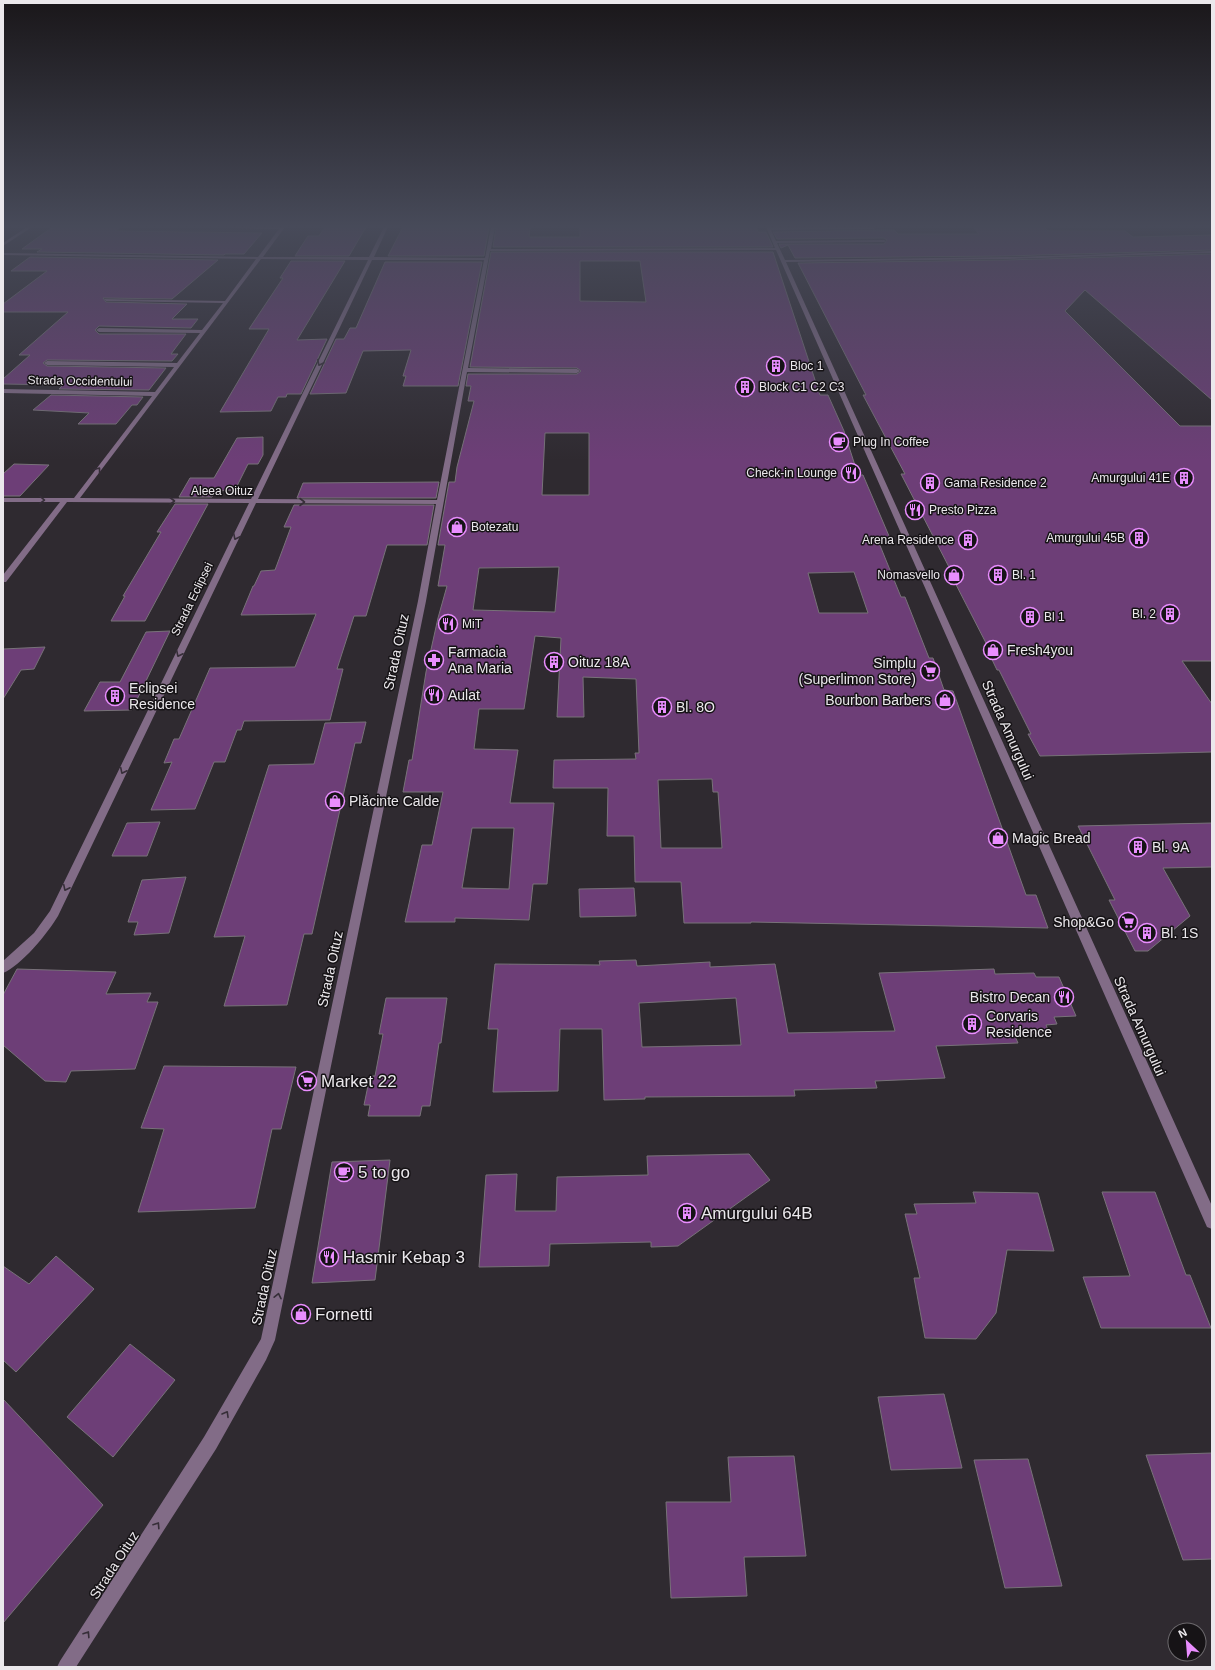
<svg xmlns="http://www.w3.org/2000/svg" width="1215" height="1670" viewBox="0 0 1215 1670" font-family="Helvetica,sans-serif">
<rect width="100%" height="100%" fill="#2f2a30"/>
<g fill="#6d3e77" stroke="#787279" fill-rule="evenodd">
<polygon points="62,227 120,227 115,231 262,233 244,254 225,254 224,255 37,252 42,249 22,249 51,228"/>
<polygon points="325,227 366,227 349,256 295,256 308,236 319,236"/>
<polygon points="403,227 489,227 484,256 388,256"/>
<polygon points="496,227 530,227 529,237 580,237 580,227 756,227 758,232 766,232 773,247 493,247"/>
<polygon points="973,227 1044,227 1048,231 1125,231 1133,237 1212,235 1212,250 1006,256 795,258 788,245 781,248 779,244 884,244 887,240 884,238 777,239 773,232 894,230 898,234 979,234"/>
<path d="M491,252H773L820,395H828L844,431L858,475H863L892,543H879L901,597H905L929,658H933L944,690L953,691L1026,895H1036L1048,928L751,922V923H684L681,882H635L634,836H607L608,788H553L554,760L636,759L635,753H639L636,679L583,677L584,717H557L561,638L535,636L524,709H479L474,749L518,750L510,803H554L547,884H533L529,920L455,918V922H405L422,845H432L443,792H403L409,760H412L426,672L438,618L447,586H438L445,545H438L449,482H455L457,467L474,401H468L471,386H466L468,374H577L581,371L577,368L470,367ZM580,261H640L646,302L580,301ZM545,433H589V495H542ZM559,567L555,612L473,610L479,568ZM854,572L868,613H819L808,573ZM712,779L713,792H718L722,848H661L658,780ZM472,828H514L509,889L462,888Z"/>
<polygon points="1212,254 1212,400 1085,290 1065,311 1180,426 1212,426 1212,661 1182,661 1212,704 1212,752 1040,756 1028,734 1031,734 999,670 997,670 985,645 987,645 948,569 950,569 901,474 905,474 863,395 866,395 798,263 1006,260"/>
<polygon points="30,257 218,260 172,299 103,298 106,302 187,304 172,319 198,319 191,328 99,326 95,330 99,334 186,334 171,354 178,354 172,361 47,360 43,363 47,366 166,368 149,390 59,389 63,385 3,384 3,379 30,355 19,355 68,312 3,312 3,304 47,271 11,271"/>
<polygon points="291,261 345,261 297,340 327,339 301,394 287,394 286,397 278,397 271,411 220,412 269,329 249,329 283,278 280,278"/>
<polygon points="385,262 482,262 458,386 403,386 406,376 403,376 411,350 363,351 346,393 310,394 336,339 344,339 350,328 356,328"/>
<polygon points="51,395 143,397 137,405 132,405 116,424 78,424 89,413 33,410"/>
<polygon points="263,437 263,455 258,464 248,464 235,490 216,491 212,497 179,497 190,478 214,478 237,438"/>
<polygon points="14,464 49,465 20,496 3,496 3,474"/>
<polygon points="439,482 436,498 297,498 303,483"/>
<polygon points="175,504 208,504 145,621 111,621 125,596 123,596 161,532 157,532"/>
<polygon points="294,505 434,505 427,545 387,545 366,616 354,616 337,669 343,669 330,720 244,721 241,730 237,730 225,762 214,762 195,809 151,810 172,762 164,763 174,739 179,739 210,668 295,667 316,614 241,615 253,586 254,586 261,571 275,570 291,527 284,527"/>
<polygon points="170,631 132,710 84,711 100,682 120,682 146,632"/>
<polygon points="45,647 34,669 21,670 3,699 3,649"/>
<polygon points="366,722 361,743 355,743 312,934 304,934 287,1005 224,1006 245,936 214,937 269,765 314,764 325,723"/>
<polygon points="160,822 147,856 112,856 127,823"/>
<polygon points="1212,823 1212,867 1163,868 1190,916 1148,951 1135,951 1109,900 1115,900 1078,826"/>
<polygon points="186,877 169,933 134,935 138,922 128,922 142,880"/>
<polygon points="634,888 636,916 580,917 579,889"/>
<path d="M636,960L637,966L710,962V967L775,964L788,1033L895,1031L879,973L994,969L995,974L1034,973L1036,977H1059L1076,1016L1054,1017L1057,1024L1046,1025L1049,1032L1014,1034L1018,1043L936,1046L945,1078L875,1081L877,1088L794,1090L795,1096L645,1097V1099L604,1100L602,1029H560L558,1091L493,1092L498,1029H488L495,964L600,965L599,961ZM736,998L741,1045L642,1047L639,1003Z"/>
<polygon points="17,969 116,972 106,994 151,993 147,1002 158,1002 135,1069 71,1071 66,1082 45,1081 3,1045 3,995"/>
<polygon points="386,998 447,998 441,1043 439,1043 430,1106 422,1106 420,1116 368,1116 370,1105 364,1105 370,1076 375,1076 383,1034 379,1034"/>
<polygon points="164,1066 296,1067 281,1129 272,1129 255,1208 138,1212 164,1129 141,1128"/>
<polygon points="749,1154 770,1180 678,1246 651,1247 651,1242 550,1244 549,1266 479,1267 486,1175 517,1174 515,1211 556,1211 557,1177 648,1175 647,1156"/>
<polygon points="390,1160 375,1280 312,1283 332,1162"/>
<polygon points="973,1192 1038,1193 1054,1251 1007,1250 996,1313 976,1339 925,1338 914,1278 920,1278 905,1214 917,1214 914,1204 976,1203"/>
<polygon points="1102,1192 1155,1192 1186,1275 1190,1275 1211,1328 1101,1328 1083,1277 1130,1276"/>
<polygon points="56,1256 94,1289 16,1372 3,1360 3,1266 29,1284"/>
<polygon points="130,1344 175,1380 113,1457 67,1417"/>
<polygon points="944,1394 962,1468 891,1470 878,1397"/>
<polygon points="3,1399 103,1505 3,1623"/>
<polygon points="1212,1453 1212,1559 1183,1560 1146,1455"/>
<polygon points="794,1456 806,1556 744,1557 747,1596 671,1598 666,1502 731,1502 728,1457"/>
<polygon points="1028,1459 1062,1586 1005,1588 974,1460"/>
</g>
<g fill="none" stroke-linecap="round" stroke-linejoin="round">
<g fill="#826c87" fill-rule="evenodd">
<polygon points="27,227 32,227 3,246 3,243"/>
<path d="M192,227H285L263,257H369L384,227H388L374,257L485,258L491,227H495L491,249L775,248L766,227H875L874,229L771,230L776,241L884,240L886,241L884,242L777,243L785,260L1006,257L1212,251V253L1006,259L786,262L1212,1206V1229L1207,1227L776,250L490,251L468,368L577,369L580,371L577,373L467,372L426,601L275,1340L266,1360L216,1449L76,1667H57L60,1661L204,1437L261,1339L418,601L436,504L256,503L58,916C48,933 21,966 3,973V961L34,933L50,911L249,503L67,502L6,582H3V575L60,502H3V498H74L152,396L3,393V389L155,392L174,367L47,365L44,363L47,361L177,363L200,333L99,332L96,330L99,328L202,330L223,303L106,301L104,299L225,301L256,259L3,255V253L258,257L279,229ZM261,259L368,260L251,499L80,498ZM372,260H484L437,500L258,499Z"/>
</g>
</g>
<defs><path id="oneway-chevron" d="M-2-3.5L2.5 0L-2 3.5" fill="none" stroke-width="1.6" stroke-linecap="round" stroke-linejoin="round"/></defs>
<g stroke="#362e38">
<use href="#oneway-chevron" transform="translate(320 363) rotate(116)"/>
<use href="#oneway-chevron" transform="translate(98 470) rotate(-53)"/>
<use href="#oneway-chevron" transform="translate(42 500) rotate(1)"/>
<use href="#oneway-chevron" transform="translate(172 501)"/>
<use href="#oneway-chevron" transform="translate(302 502)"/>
<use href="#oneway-chevron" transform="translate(236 537) rotate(116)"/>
<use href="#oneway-chevron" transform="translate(179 654) rotate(116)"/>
<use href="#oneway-chevron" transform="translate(123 771) rotate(116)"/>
<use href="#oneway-chevron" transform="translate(66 888) rotate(116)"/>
<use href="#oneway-chevron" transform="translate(278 1296) rotate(-78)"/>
<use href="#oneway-chevron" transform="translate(226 1414) rotate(-60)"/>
<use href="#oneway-chevron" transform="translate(157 1525) rotate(-57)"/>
<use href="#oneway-chevron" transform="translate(87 1634) rotate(-57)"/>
</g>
<linearGradient id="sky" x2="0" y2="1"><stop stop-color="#1a171a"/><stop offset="0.49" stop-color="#474a59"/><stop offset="1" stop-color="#474a59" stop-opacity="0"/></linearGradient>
<rect width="1215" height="461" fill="url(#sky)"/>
<defs>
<symbol id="building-ring" viewBox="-11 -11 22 22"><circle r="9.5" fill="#161316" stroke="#e98dfe" stroke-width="1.5"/><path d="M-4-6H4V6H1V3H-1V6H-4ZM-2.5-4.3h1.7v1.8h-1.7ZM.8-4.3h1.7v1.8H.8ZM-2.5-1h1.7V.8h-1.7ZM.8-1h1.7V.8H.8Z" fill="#e98dfe"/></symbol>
<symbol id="cafe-ring" viewBox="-11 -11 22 22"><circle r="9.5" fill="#161316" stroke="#e98dfe" stroke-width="1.5"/><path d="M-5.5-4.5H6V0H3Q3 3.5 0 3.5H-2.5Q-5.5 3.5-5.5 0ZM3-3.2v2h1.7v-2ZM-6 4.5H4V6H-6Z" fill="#e98dfe"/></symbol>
<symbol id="restaurant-ring" viewBox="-11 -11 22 22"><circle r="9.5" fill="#161316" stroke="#e98dfe" stroke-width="1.5"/><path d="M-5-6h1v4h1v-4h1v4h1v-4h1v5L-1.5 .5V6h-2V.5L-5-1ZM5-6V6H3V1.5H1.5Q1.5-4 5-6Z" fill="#e98dfe"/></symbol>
<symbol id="shop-ring" viewBox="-11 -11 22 22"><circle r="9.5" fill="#161316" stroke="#e98dfe" stroke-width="1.5"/><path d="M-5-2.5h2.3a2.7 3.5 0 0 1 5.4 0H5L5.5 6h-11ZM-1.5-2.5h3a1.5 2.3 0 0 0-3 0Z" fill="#e98dfe"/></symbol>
<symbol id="pharmacy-ring" viewBox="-11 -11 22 22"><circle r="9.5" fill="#161316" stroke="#e98dfe" stroke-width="1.5"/><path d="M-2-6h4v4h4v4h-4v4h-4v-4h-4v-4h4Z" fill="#e98dfe"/></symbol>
<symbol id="supermarket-ring" viewBox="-11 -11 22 22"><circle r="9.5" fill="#161316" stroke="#e98dfe" stroke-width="1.5"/><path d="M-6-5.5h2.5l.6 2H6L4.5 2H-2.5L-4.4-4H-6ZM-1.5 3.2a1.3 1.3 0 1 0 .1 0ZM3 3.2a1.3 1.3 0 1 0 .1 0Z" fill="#e98dfe"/></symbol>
</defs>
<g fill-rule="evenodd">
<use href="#building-ring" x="765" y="355" width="22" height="22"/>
<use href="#building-ring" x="734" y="376" width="22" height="22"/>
<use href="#cafe-ring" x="828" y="431" width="22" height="22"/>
<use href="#restaurant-ring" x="840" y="462" width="22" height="22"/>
<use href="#building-ring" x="1173" y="467" width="22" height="22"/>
<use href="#building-ring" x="919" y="472" width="22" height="22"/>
<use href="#restaurant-ring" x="904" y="499" width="22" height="22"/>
<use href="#shop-ring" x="446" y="516" width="22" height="22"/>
<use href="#building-ring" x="1128" y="527" width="22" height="22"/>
<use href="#building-ring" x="957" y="529" width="22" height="22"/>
<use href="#shop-ring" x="943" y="564" width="22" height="22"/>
<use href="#building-ring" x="987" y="564" width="22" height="22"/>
<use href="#building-ring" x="1159" y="603" width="22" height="22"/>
<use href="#building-ring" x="1019" y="606" width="22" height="22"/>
<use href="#restaurant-ring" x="437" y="613" width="22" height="22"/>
<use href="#shop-ring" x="982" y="639" width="22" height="22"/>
<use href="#pharmacy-ring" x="423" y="649" width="22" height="22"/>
<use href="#building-ring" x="543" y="651" width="22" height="22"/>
<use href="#supermarket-ring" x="919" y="660" width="22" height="22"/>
<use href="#restaurant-ring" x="423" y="684" width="22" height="22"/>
<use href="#building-ring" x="104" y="685" width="22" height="22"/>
<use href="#shop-ring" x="934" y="689" width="22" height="22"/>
<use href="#building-ring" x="651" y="696" width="22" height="22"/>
<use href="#shop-ring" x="324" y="790" width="22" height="22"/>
<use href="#shop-ring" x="987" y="827" width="22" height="22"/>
<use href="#building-ring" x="1127" y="836" width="22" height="22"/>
<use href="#supermarket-ring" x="1117" y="911" width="22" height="22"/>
<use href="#building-ring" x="1136" y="922" width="22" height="22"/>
<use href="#restaurant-ring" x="1053" y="986" width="22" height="22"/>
<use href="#building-ring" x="961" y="1013" width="22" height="22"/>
<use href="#supermarket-ring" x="296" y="1070" width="22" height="22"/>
<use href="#cafe-ring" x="333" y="1161" width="22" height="22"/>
<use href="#building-ring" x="676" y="1202" width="22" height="22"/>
<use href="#restaurant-ring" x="318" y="1246" width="22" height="22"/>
<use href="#shop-ring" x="290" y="1303" width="22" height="22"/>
</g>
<g text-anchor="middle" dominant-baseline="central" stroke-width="3" stroke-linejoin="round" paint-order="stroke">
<g font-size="12" fill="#ebe8ec" stroke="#161316" text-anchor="start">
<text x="790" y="366">Bloc 1</text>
<text x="759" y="387">Block C1 C2 C3</text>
<text x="853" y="442">Plug In Coffee</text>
<text x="837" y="473" text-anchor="end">Check-in Lounge</text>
<text x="1170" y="478" text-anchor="end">Amurgului 41E</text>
<text x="944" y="483">Gama Residence 2</text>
<text x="929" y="510">Presto Pizza</text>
<text x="471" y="527">Botezatu</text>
<text x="1125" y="538" text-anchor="end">Amurgului 45B</text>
<text x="954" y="540" text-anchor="end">Arena Residence</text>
<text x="940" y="575" text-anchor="end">Nomasvello</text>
<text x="1012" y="575">Bl. 1</text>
<text x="1156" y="614" text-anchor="end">Bl. 2</text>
<text x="1044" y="617">Bl 1</text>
<text x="462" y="624">MiT</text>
</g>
<g font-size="12" fill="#ebe8ec" stroke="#161316">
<text transform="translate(80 381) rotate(1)">Strada Occidentului</text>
<text x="222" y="491">Aleea Oituz</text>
<text transform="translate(192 599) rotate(-64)">Strada Eclipsei</text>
</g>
<g font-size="14" fill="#ebe8ec" stroke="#161316" text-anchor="start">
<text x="1007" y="650">Fresh4you</text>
<text x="448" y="652">Farmacia<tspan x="448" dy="16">Ana Maria</tspan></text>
<text x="568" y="662">Oituz 18A</text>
<text x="916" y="663" text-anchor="end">Simplu<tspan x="916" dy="16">(Superlimon Store)</tspan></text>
<text x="129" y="688">Eclipsei<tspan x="129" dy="16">Residence</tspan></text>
<text x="448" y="695">Aulat</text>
<text x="931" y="700" text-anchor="end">Bourbon Barbers</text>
<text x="676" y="707">Bl. 8O</text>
<text x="349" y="801">Plăcinte Calde</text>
<text x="1012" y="838">Magic Bread</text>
<text x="1152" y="847">Bl. 9A</text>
<text x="1114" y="922" text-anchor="end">Shop&amp;Go</text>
<text x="1161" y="933">Bl. 1S</text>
<text x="1050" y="997" text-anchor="end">Bistro Decan</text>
<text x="986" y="1016">Corvaris<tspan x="986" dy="16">Residence</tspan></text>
</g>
<g font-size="14" fill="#ebe8ec" stroke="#161316">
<text transform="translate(396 652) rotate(-78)">Strada Oituz</text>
<text transform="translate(1008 730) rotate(66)">Strada Amurgului</text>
<text transform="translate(330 969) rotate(-78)">Strada Oituz</text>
<text transform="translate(1140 1026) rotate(66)">Strada Amurgului</text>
<text transform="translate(264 1287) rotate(-78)">Strada Oituz</text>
<text transform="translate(114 1565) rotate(-57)">Strada Oituz</text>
</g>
<g font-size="17" fill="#ebe8ec" stroke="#161316" text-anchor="start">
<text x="321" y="1081">Market 22</text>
<text x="358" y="1172">5 to go</text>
<text x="701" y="1213">Amurgului 64B</text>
<text x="343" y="1257">Hasmir Kebap 3</text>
<text x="315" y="1314">Fornetti</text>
</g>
</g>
<rect width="1215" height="1670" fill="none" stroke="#ebe8ec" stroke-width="8"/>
<g transform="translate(1187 1642) rotate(334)"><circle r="19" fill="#161316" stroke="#6b686c"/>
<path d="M0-3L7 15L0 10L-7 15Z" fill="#e98dfe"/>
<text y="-6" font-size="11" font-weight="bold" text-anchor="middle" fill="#ebe8ec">N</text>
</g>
</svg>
